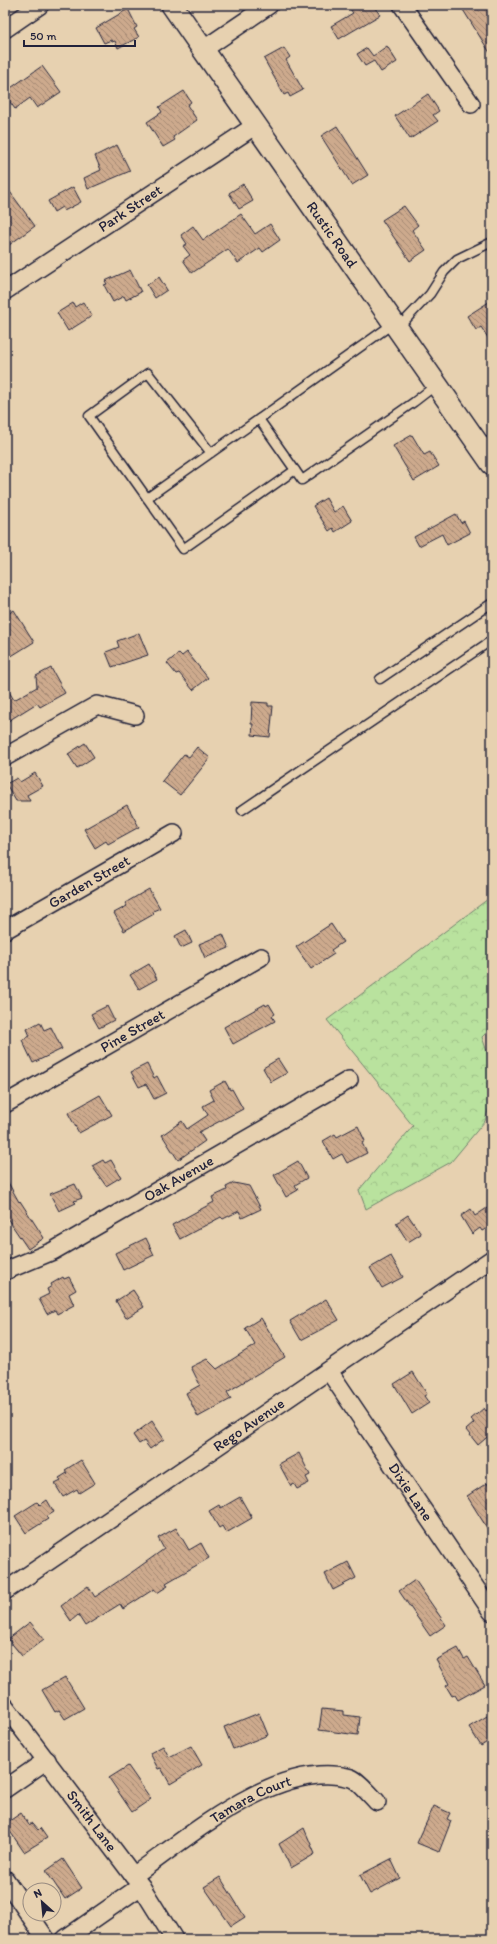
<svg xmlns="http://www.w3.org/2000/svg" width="497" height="1944" viewBox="0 0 497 1944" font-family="Itim,sans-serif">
<defs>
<pattern id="forest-crowns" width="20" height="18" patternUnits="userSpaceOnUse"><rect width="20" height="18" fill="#b9e29e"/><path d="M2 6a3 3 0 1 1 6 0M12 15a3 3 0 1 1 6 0" fill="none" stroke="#9fc289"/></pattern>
<pattern id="building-back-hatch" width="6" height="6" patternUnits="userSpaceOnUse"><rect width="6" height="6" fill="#cdaa8d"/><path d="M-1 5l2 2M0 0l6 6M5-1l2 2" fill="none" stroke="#a68a74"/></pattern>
</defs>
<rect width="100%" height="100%" fill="#e7d1b0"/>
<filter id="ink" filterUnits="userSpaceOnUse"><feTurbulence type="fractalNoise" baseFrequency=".025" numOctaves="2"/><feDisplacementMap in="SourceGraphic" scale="8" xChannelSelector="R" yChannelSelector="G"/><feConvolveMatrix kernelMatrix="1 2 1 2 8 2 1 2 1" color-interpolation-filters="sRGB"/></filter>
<g filter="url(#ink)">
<polygon fill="url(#forest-crowns)" stroke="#6e826c" points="492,896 492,1027 482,1037 492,1066 492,1096 485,1121 451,1162 366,1209 359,1190 413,1126 327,1020"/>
<g fill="url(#building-back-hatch)" stroke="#22223b">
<polygon points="347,5 373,5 380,15 339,39 331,26 353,13"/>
<polygon points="460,5 485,5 492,16 492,56"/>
<polygon points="128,9 137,27 134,29 139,37 118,48 115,41 112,42 111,40 104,43 96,28"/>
<polygon points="387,46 397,62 381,72 374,61 365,66 357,54 367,48 373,56"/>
<polygon points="284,48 290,57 286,60 303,90 290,97 288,93 284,95 264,59"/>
<polygon points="42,66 61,92 37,108 30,98 15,109 5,95 5,92"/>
<polygon points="184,91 191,102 187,105 197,120 173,137 175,140 163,147 147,122 162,112 159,107"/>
<polygon points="428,94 439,111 433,115 438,121 410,139 395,116"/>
<polygon points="337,126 368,175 352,185 321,136"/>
<polygon points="117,145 130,171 88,189 84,178 101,170 95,156"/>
<polygon points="243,184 253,201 239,209 229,193"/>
<polygon points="5,185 35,226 5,248"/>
<polygon points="73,187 81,202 64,211 62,207 54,212 48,201"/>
<polygon points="404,206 418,225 412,230 426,250 410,261 382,220"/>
<polygon points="241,214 255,234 270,224 280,240 263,252 260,248 238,263 228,249 192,273 183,260 190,255 183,246 187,244 181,235 193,226 203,240"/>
<polygon points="130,270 141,292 126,300 124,296 113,302 104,285 107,284 105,281"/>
<polygon points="159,277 167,290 155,298 147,285"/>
<polygon points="492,300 492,344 481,327 476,330 467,316"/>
<polygon points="83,302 92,316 68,331 57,313 73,303 75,307"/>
<polygon points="412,435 424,455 430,452 439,466 414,481 393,446"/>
<polygon points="326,498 334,512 343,506 352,521 335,532 333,528 329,531 313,506"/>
<polygon points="456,514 461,523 464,521 470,533 447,545 442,534 419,546 414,537"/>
<polygon points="14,610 34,642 5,660 5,616"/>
<polygon points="139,633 148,655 112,667 106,652 119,647 117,641"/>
<polygon points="187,652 208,678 193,690 179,673 176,674 167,663 179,653 182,656"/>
<polygon points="51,668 65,693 40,707 37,703 5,723 5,685 14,700 37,687 36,676"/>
<polygon points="252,702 268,703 268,706 273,706 270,737 252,735 253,724 251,724"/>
<polygon points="85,743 94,757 77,768 68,754"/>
<polygon points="197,747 210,758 180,795 162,781 184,754 189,757"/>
<polygon points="35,773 43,786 27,795 30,801 16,801 6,784 17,778 20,782"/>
<polygon points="127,805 139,827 108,844 106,841 95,848 84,829"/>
<polygon points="149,889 160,908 153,911 154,914 124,931 114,913 127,906 125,903"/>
<polygon points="331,924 343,942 331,950 334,954 311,969 296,947"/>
<polygon points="186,930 192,943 181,948 175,936"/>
<polygon points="223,934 229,948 205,958 199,944"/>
<polygon points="149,964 157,979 139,989 130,975"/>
<polygon points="265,1004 266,1006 269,1004 275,1014 272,1016 275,1021 233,1044 224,1027"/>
<polygon points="107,1006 114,1020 99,1028 91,1014"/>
<polygon points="40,1022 44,1030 51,1027 62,1049 33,1063 22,1040 30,1036 27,1029"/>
<polygon points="278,1059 287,1073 271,1082 263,1068"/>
<polygon points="147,1064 154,1078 157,1076 166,1093 154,1099 146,1084 139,1087 131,1072"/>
<polygon points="225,1081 230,1090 232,1089 243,1109 199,1132 205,1141 178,1160 162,1135 182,1121 187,1129 208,1115 203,1106 214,1100 209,1090"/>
<polygon points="100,1095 112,1115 79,1133 68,1113"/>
<polygon points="358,1126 365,1141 362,1143 367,1153 347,1163 342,1154 333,1159 323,1141 335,1134 337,1137"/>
<polygon points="103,1160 105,1163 111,1160 121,1177 106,1186 92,1166"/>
<polygon points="298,1161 307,1178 295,1185 298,1190 286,1197 274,1175"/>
<polygon points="5,1177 19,1202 20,1201 44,1238 28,1249 5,1215"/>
<polygon points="234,1183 249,1186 261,1209 242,1218 239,1211 223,1219 221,1217 180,1239 172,1225 214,1202 212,1197 227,1190 226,1187"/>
<polygon points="75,1184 82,1198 74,1201 76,1203 59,1211 50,1194"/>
<polygon points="487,1208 492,1215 491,1226 482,1231 480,1228 472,1234 461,1216 471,1209 475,1216"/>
<polygon points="408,1215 421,1234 408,1242 396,1223"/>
<polygon points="146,1238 154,1255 123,1270 115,1253"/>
<polygon points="391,1256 403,1277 382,1288 370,1268"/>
<polygon points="63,1277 64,1279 69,1277 76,1290 69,1294 74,1305 57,1314 55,1310 47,1314 39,1299 49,1294 47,1289 52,1286 51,1284"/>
<polygon points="133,1290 144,1307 126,1318 116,1301"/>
<polygon points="326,1299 339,1320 301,1340 290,1321"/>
<polygon points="261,1318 285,1357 227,1392 231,1399 198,1417 186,1393 200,1385 191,1367 207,1359 217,1369 255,1345 245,1328"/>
<polygon points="413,1372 427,1394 424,1396 429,1403 412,1414 394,1384"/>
<polygon points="492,1406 492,1433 478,1445 466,1430 474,1423 471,1419 484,1408 486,1411"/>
<polygon points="152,1421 164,1439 150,1449 144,1441 139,1444 133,1435"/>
<polygon points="299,1453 310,1475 306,1477 309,1483 297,1489 294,1484 291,1486 279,1464"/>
<polygon points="81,1460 95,1483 79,1493 77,1489 63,1497 55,1484 61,1481 59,1478 67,1473 65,1470"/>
<polygon points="487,1483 492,1491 492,1536 467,1496"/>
<polygon points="240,1497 252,1518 226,1533 222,1526 219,1528 209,1511 219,1505 221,1508"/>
<polygon points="47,1500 54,1512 46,1517 48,1519 26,1533 15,1516 37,1502 40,1505"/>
<polygon points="176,1528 189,1550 201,1543 209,1558 166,1583 168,1586 157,1593 154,1589 123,1609 120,1604 85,1626 78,1615 71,1621 61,1606 88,1586 95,1597 135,1570 164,1549 158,1538"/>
<polygon points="348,1562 356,1578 333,1590 325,1574"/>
<polygon points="415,1580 446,1625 430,1636 399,1591"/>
<polygon points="30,1622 44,1639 22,1656 8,1639"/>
<polygon points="458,1648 464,1659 468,1657 485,1685 458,1700 455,1695 452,1696 446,1686 449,1684 436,1660"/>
<polygon points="65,1677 84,1708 65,1719 59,1710 55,1712 42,1690"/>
<polygon points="322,1709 344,1711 344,1715 360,1717 358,1735 319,1730"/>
<polygon points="259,1713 268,1735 233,1749 224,1727"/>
<polygon points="492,1713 492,1739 481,1746 469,1727"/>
<polygon points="163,1746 169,1757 191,1746 202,1765 170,1784 161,1768 158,1769 150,1753"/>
<polygon points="128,1766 151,1799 132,1812 109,1778"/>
<polygon points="434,1806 450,1813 447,1819 451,1821 439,1852 417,1843"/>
<polygon points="21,1813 29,1825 32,1823 38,1830 40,1828 47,1838 24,1852 5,1824"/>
<polygon points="304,1828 315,1854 291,1868 279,1844"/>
<polygon points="63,1859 82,1888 65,1899 46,1871"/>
<polygon points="391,1859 400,1878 370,1894 360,1875"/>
<polygon points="220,1877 245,1917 231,1926 204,1887"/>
</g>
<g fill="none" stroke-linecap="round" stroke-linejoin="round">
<defs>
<g id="service">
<polyline points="394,323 259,419 302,480 414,402 436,385"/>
<polyline points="398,328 430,294 444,272 457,259 492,242"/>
<polyline points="211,453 148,373 89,416 147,498 259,419"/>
<polyline points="147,498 183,549 295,470"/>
<polyline points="380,679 492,603"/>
<polyline points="242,810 492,640"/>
</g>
<g id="minor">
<polyline points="402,5 471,104"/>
<polyline points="5,29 40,5"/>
<polyline points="204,49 269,5"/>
<path id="s1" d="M5,291L256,125"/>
<polyline points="5,757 97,705 135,715"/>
<path id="s2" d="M5,930L174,833"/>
<path id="s3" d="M5,1104L261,957"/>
<path id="s4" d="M5,1271L53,1251L349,1080"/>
<path id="s5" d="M329,1371L492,1612"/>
<path id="s6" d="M5,1591L492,1259"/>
<path id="s7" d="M5,1706L141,1886L174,1939"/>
<polyline points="5,1789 47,1760"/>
<path id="s8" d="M133,1876C189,1837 278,1758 351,1778C358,1780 372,1797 377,1802"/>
<polyline points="5,1879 46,1939"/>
<polyline points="65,1939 141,1886"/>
</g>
<g id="tertiary">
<path id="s9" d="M172,5L492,464"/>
</g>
</defs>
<use href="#service" stroke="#22223b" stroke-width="11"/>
<use href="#minor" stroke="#22223b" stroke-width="20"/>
<use href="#tertiary" stroke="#22223b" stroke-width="24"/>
<use href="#service" stroke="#e7d1b0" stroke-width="8"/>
<use href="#minor" stroke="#e7d1b0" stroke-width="17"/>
<use href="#tertiary" stroke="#e7d1b0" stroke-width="21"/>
</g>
</g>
<g text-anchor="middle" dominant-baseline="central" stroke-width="3.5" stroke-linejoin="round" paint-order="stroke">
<g font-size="15" fill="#22223b" stroke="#e7d1b0">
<text stroke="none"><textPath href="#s1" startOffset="150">Park Street</textPath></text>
<text stroke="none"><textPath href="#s9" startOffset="280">Rustic Road</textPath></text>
<text stroke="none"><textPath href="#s2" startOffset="97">Garden Street</textPath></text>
<text stroke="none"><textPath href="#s3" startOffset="147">Pine Street</textPath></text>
<text stroke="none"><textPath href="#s4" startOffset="197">Oak Avenue</textPath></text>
<text stroke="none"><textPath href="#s6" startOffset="295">Rego Avenue</textPath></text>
<text stroke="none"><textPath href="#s5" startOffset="146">Dixie Lane</textPath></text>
<text stroke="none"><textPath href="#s8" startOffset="141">Tamara Court</textPath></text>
<text stroke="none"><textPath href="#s7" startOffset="144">Smith Lane</textPath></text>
</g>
</g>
<rect width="497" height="1944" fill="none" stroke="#e7d1b0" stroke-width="20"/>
<rect x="10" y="10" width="477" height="1924" fill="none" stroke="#22223b" stroke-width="1.5" filter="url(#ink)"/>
<g transform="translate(42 1902) rotate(333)"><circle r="19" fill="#e7d1b0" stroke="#988b81"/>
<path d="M0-3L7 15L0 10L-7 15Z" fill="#22223b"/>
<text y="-6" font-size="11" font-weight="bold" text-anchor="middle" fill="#22223b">N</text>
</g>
<path d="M24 40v6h111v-6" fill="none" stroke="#22223b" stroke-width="2"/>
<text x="30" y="40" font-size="12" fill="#22223b" stroke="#e7d1b0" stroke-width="3" paint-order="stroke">50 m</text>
</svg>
